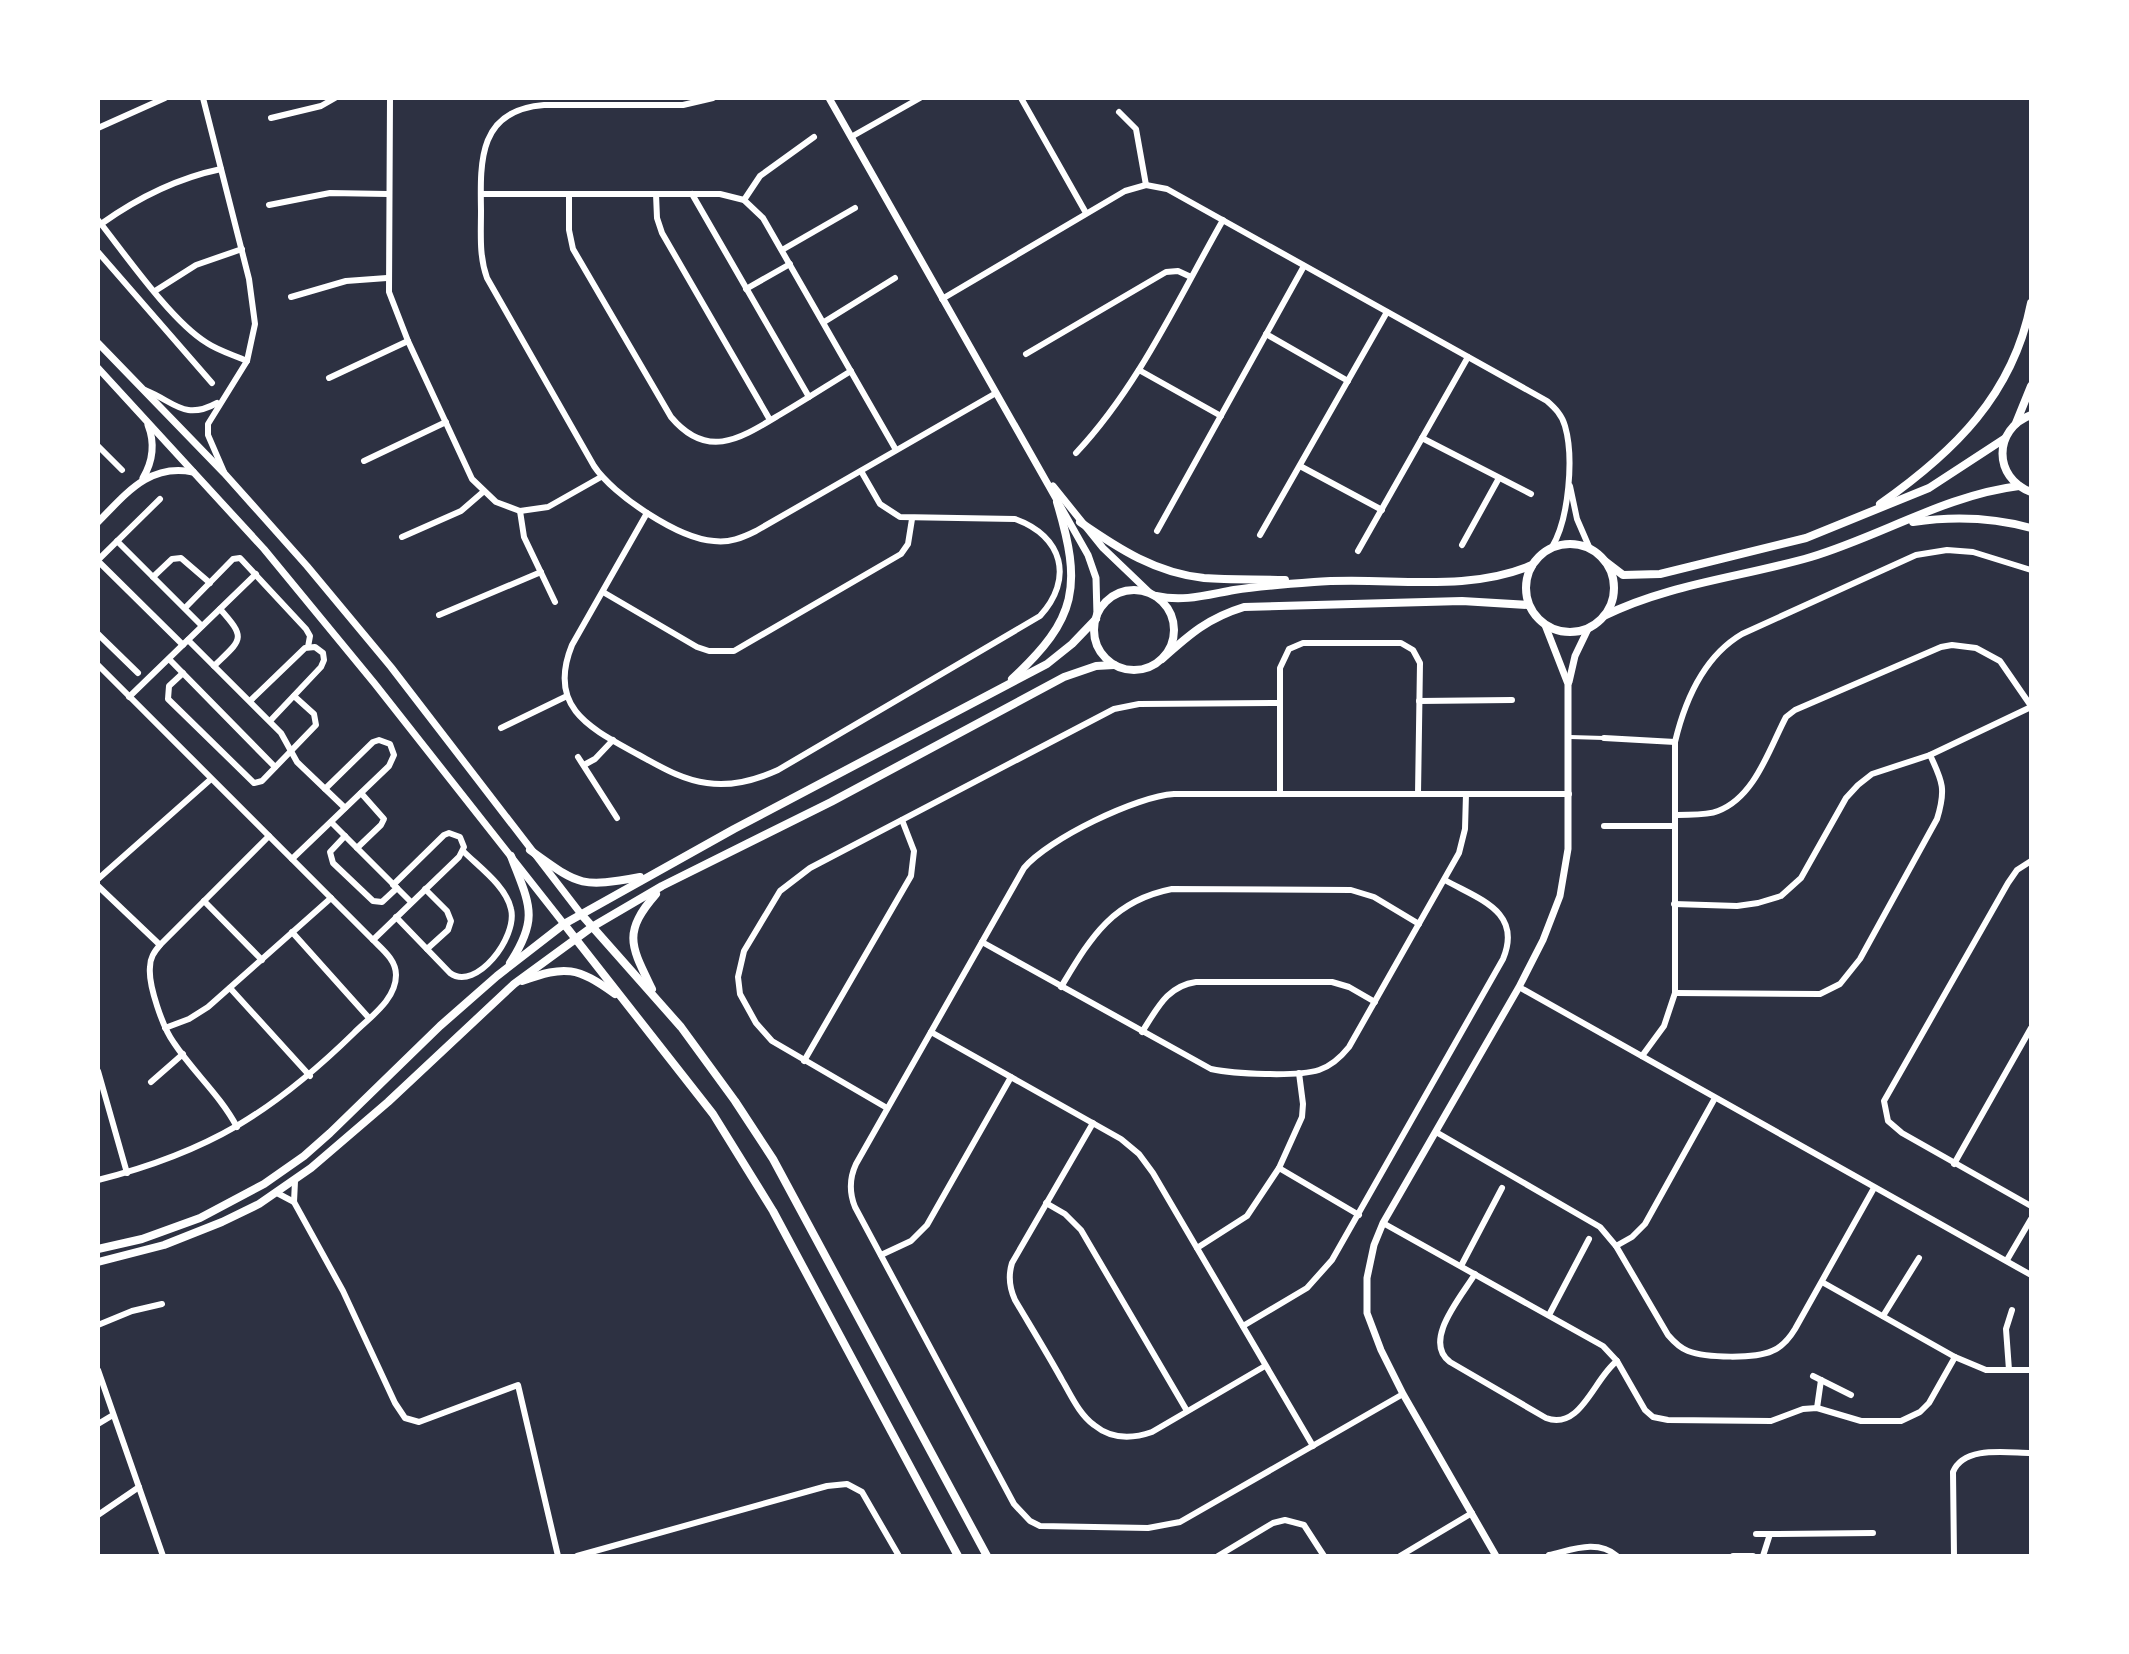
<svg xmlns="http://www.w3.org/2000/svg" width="2129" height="1654" viewBox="0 0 2129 1654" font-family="'Archivo Narrow',sans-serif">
<rect width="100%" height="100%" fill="#2d3142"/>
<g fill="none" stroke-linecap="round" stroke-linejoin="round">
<polyline stroke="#fff" stroke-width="4" points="1570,737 1604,738"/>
<g stroke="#fff" stroke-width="6">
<polyline points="203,98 249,279 255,324 247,361 208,424 208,435 224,472"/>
<polyline points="390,98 389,292 408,341 472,479 496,502 520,511 548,507 601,477"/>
<path d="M713,98L683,105H544C479,110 480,159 481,211C481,234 479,256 487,278L594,466C613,495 679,539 714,541C729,543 742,538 756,531L996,393"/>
<polyline points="1021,98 1086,213"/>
<polyline points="1119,112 1136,129 1146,185"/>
<polyline points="271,118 321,106 335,98"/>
<polyline points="98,128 165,98"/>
<polyline points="851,137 920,98"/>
<polyline points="481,194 720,194 744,200 763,218 896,450"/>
<path d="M569,194V230L573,249L671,417C708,461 741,438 781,414C805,400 828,385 851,371"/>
<polyline points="656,194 657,218 662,233 770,420"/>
<polyline points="692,194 809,397"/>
<polyline points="744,200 760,176 814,137"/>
<polyline points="269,205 330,193 388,194"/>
<path d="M98,220C125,254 171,321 207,343C219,351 234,355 247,361"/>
<path d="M101,224C136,199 178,178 221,169"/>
<polyline points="782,250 855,208"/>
<polyline points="98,252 212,383"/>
<polyline points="746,289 790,264"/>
<polyline points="155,291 196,265 242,249"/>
<polyline points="291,297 346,281 387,278"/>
<path d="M942,299L1125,191L1146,185L1167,189L1547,401C1555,408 1562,415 1565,426C1574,457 1569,519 1552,547"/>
<polyline points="824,322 895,278"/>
<polyline points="1266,334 1348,381"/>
<polyline points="1026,354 1166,272 1178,271 1191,277"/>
<polyline points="1139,370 1221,416"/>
<polyline points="329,378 408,341"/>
<path d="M145,390C175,402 184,421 217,403"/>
<polyline points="1422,438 1531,494"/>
<polyline points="98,446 122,470"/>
<path d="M1076,453C1139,386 1178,299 1223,220"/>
<polyline points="364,461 446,422"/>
<polyline points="1300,466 1382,510"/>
<polyline points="1570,486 1577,519 1590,549"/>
<polyline points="520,511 524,537 555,602"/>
<path d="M647,513L572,645C546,709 592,729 639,755C661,767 682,780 707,783C732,787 756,780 778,770L1040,616C1074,579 1063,536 1015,519L900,517L880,504L861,471"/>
<polyline points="1157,531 1304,266"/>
<polyline points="1260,535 1387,312"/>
<polyline points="402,537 461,511 483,492"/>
<polyline points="117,541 202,626"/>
<polyline points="1462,545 1499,478"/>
<polyline points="1358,551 1468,357"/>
<polyline points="98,560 160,499"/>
<polyline points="98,561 183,645"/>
<polyline points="153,577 172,559 181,558 210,583"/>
<polyline points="603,592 697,647 709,651 734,651 901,554 908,544 912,519"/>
<polyline points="185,608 233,559 240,558 306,629 310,636 308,647"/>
<polyline points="439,615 541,572"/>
<polyline points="98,634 138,673"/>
<polyline points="188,640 281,733 297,762 345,808"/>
<polyline points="169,659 275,767"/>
<path d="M98,665L373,940C383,950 396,960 396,975C396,1000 370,1017 354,1033C273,1112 209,1152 98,1180"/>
<path d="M214,666C242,639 247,639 220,609"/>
<polyline points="183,673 169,686 168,699 254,783 262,781 316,725 314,714 294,696"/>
<polyline points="129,697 256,574"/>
<polyline points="250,701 305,648 315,647 323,653 324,660 321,667 270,721"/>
<polyline points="1419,701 1512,700"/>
<polyline points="501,728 567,696"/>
<polyline points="1604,738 1675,742"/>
<polyline points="578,757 617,818"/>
<polyline points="584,765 595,759 613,740"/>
<polyline points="1280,794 1280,668 1289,649 1303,643 1401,643 1413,650 1420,663 1418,794"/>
<path d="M1675,815C1689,814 1706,816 1718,811C1755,797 1769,749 1786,717L1795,710L1941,647L1952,645L1976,648L2000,661L2031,706"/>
<polyline points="331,822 411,902"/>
<polyline points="1604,826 1675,826"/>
<polyline points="345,836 330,852 333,863 373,901 382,902 397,888"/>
<polyline points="357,848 381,825 384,819 361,793"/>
<polyline points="292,859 389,766 394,755 390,744 379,740 373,742 325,789"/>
<polyline points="2031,861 2017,870 2008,883 1884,1101 1888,1121 1902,1133 2031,1206"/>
<polyline points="98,879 211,779"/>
<polyline points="98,886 160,945"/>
<polyline points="425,889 447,911 451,921 448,930 427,949"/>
<polyline points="204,901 262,960"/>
<polyline points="1674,904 1737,906 1758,903 1781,896 1801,878 1846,798 1858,785 1872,774 1930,755 2031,707"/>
<path d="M396,917L450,973C476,992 518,937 511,909C506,886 479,867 463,851"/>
<polyline points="292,932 369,1018"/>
<polyline points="373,940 459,857 464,847 460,837 449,833 444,835 393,885"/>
<path d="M982,942L1211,1069C1234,1074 1297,1077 1319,1070C1331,1066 1341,1057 1349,1047L1459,853L1465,829L1466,794"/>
<path d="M1061,987C1090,939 1111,901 1172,889L1351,890L1374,897L1419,924"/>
<polyline points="1519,987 2031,1275"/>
<polyline points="230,988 310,1076"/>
<path d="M1675,993L1820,994L1840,984L1860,959L1937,819C1946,790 1943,782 1930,755"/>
<polyline points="165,1028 189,1019 208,1007 331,898"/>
<polyline points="931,1032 1121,1139 1139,1154 1153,1173 1313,1446"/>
<path d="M1142,1032C1157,1009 1167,986 1196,982H1332L1349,987L1375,1002"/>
<path d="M1642,1056L1664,1026L1675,993V742C1685,700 1703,657 1742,634L1916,555L1947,550L1973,552L2031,570"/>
<polyline points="804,1061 911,876 914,851 902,820"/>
<polyline points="98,1071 127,1173"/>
<polyline points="151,1082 183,1054"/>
<polyline points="887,1108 772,1041 756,1023 740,994 738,977 744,951 780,891 810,868 1114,709 1139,704 1279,703"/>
<path d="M1093,1123L1012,1263C1008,1276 1009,1287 1015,1300C1031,1327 1047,1353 1062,1380C1071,1395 1079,1414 1094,1425C1111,1439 1132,1439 1152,1432L1265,1366"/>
<path d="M237,1127C220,1095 194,1073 174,1043C163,1028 148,985 150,967C150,958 154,952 160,945L269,836"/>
<path d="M1436,1132L1600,1227L1616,1246L1668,1335C1674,1342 1680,1348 1688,1351C1706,1358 1755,1359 1772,1351C1782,1347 1789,1339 1795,1329L1874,1188"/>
<polyline points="1954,1164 2031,1028"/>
<polyline points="1279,1168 1359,1215"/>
<polyline points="295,1181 294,1202 343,1291 395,1403 405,1418 419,1422 518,1385 558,1556"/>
<polyline points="277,1193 294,1202"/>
<polyline points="1046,1203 1065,1214 1081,1230 1187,1411"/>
<polyline points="1383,1223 1603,1346 1617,1361 1645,1410 1653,1417 1668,1420 1771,1421 1803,1409 1817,1408 1861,1421 1901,1421 1920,1412 1929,1403 1955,1357"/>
<polyline points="1616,1246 1632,1237 1645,1224 1715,1098"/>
<polyline points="1197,1248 1247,1216 1279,1168 1302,1117 1303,1104 1299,1073"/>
<polyline points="881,1255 911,1241 927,1225 1011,1077"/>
<polyline points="2007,1260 2031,1219"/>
<polyline points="1461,1266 1502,1188"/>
<path d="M1475,1274C1461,1297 1422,1341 1450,1362L1546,1418C1581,1431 1594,1378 1617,1361"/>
<polyline points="1822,1282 1955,1357 1986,1370 2031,1370"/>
<polyline points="1549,1315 1589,1239"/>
<polyline points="1883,1316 1919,1258"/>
<polyline points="98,1325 132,1311 162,1304"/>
<path d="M1243,1326L1307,1288L1332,1260L1503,959C1523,911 1478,899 1445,880"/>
<polyline points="98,1370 163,1556"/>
<polyline points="2009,1370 2006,1329 2012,1310"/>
<polyline points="1813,1376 1851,1395"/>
<path d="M1403,1394L1180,1522L1148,1528L1040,1526L1030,1521L1014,1504L855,1207C849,1192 849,1179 856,1164L1024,868C1048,839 1137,796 1174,794H1569"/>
<polyline points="1817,1408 1821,1380"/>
<polyline points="98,1424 113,1415"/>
<polyline points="98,1515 139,1487"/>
<polyline points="1756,1534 1770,1534"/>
<path d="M1549,1555C1572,1550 1597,1539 1617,1556"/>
<polyline points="577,1556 827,1486 847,1484 862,1492 899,1556"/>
<polyline points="1218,1556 1273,1523 1285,1520 1304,1525 1324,1556"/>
<polyline points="1400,1556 1472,1513"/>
<polyline points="1733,1556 1753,1556"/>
<polyline points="1763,1556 1770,1534 1873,1533"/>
<path d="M1954,1556L1953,1472C1964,1445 2008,1453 2031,1453"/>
</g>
<g stroke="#fff" stroke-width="7">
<polyline points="829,98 1088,555 1096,578 1097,616"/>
<polyline points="98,343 224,473 307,566 391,667 581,914"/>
<polyline points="98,368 264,549 375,684 564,924"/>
<path d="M143,478C153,461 155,443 148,425"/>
<polyline points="1053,486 1103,548 1150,593"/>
<path d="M98,522C126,494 149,463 193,472"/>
<polyline points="1569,682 1575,656 1588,629"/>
<polyline points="1496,1556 1403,1394 1381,1350 1367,1313 1367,1278 1374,1245 1383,1223 1519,987 1543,940 1560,896 1568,849 1568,684 1545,625"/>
</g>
<g stroke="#fff" stroke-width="8">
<path d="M2031,415C1993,429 1993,478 2031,492"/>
<polyline points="2016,423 2031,386"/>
<path d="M1880,504C1954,452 2013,395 2031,303"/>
<path d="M1080,522C1119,549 1156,573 1204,578C1231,580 1258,579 1285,580"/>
<path d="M1913,522C1954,516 1991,517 2031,528"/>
<circle cx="1570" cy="588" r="44"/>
<polyline points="1606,562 1623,575 1660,574 1806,538 1929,488 2004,439"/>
<circle cx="1134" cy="630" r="40"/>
<path d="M1156,596C1184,602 1206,595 1234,590C1260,586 1287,584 1314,582C1386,576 1464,594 1532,565"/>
<path d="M1604,616C1668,584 1743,577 1811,557C1881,536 1946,495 2019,486"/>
<path d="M1162,659C1190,634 1208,618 1244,607L1462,601L1528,605"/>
<path d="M1012,679C1078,618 1082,586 1057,502"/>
<path d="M530,850C579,885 579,888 640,877"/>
<polyline points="581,914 681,1027 735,1101 773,1159 987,1556"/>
<polyline points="564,924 713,1114 773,1211 958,1556"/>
<path d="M510,963C540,917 529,904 511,856"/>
<path d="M522,981C566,965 577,967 615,994"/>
<path d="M652,989C631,946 622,933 656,894"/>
<polyline points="98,1249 142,1239 200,1218 264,1184 304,1156 330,1133 440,1026 497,976 564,924 734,829 1047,664 1072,644 1096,619"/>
<polyline points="98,1262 164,1245 222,1222 259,1204 311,1168 388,1102 514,984 592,927 662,886 831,802 1064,677 1096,666 1114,665"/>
</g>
</g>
<rect width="2129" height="1654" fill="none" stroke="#ffffff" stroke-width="200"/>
</svg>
